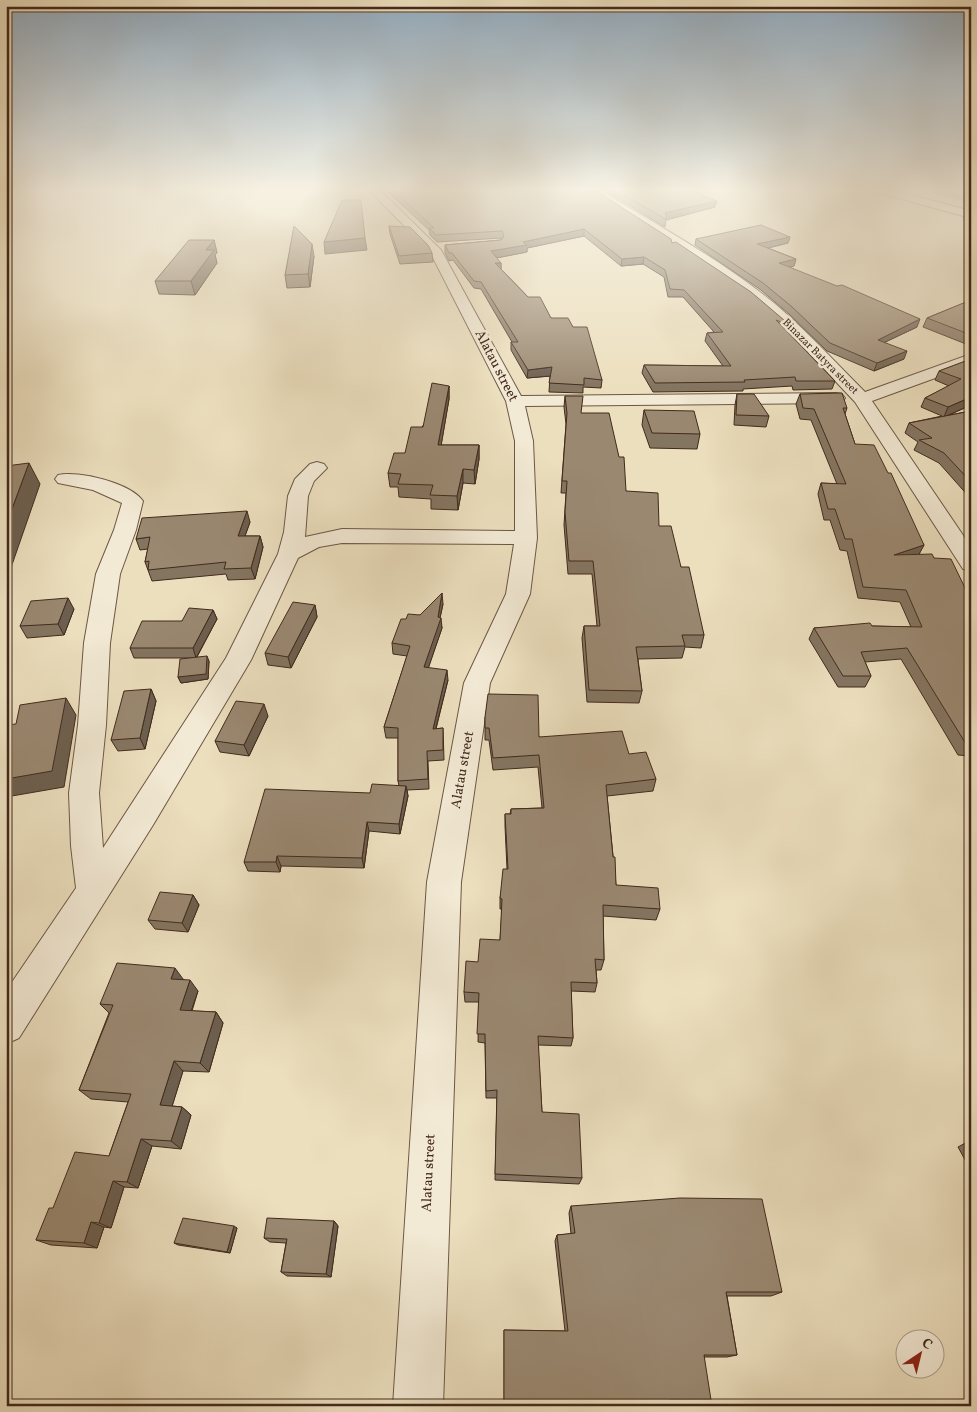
<svg xmlns="http://www.w3.org/2000/svg" width="977" height="1412" viewBox="0 0 977 1412" font-family="Vollkorn,serif">
<rect width="100%" height="100%" fill="#ecdfbe"/>
<filter id="stains"><feTurbulence type="fractalNoise" baseFrequency=".004" numOctaves="4"/><feColorMatrix values="0 0 0 0 .2 0 0 0 0 .09 0 0 0 0 .02 0 0 0 .5 -.17"/></filter>
<radialGradient id="worn" r=".72"><stop offset=".6" stop-color="#630" stop-opacity="0"/><stop offset="1" stop-color="#630" stop-opacity=".3"/></radialGradient>
<g fill="none" stroke-linecap="round" stroke-linejoin="round">
<polygon fill="#b2a187" fill-rule="evenodd" points="930,189 958,189 971,193 971,203 932,193"/>
<defs>
<g id="minor">
<path d="M368,189H379L441,250L521,396L836,393L842,394L845,398L842,402L836,403L525,406L533,441L537,538L530,594L490,683L461,882L443,1406H393L427,882L464,683L506,594L514,544L342,543L319,547L298,558L251,660L153,825L19,1038L6,1044V991L76,888L71,846L69,793L78,725L84,643L96,574L114,530L122,503L93,490L58,483L55,479L58,475C78,470 131,483 143,501L136,530L120,574L110,643L106,725L99,793L103,848L226,658L278,554L284,532L288,496L295,479L310,464L317,462L324,464L327,468L314,481L308,496L305,537L342,529L515,531V441L506,401L430,252Z"/>
<path d="M585,189H598C652,222 709,253 760,292C798,321 831,358 865,392L971,354V365L872,401L971,547V571L963,569L855,402L790,333L750,298L692,258Z"/>
<polygon points="871,189 889,189 971,211 971,218 872,191"/>
</g>
</defs>
<use href="#minor" stroke="#6c5745" stroke-width="2"/>
<use href="#minor" fill="#f3ead5" fill-rule="evenodd"/>
</g>
<g fill="#847561" stroke="#422a1d">
<polygon points="389,189 593,189 672,243 791,326 789,333 835,381 832,389 793,390 792,386 743,389 743,391 653,392 642,373 644,365 723,366 705,341 707,333 714,332 683,297 668,297 664,277 643,264 621,266 584,236 527,248 527,252 496,258 501,263 501,269 528,297 551,318 573,327 602,380 601,388 583,387 583,393 549,392 550,376 527,378 511,350 511,342 512,342 481,289 474,288 453,260 449,261 445,253 445,245 501,240 502,238 437,242 430,235 429,230 389,193"/>
<polygon points="602,189 687,189 715,207 666,220 665,227"/>
<polygon points="389,226 432,253 433,262 400,264 390,234"/>
<polygon points="790,237 788,243 768,248 796,259 794,266 789,267 917,327 885,342 904,359 874,371 827,351 789,314 761,290 695,245 696,239"/>
<polygon points="214,240 217,253 215,255 217,263 195,295 159,294 155,281"/>
<polygon points="314,256 310,287 287,288 285,275"/>
<polygon points="971,300 971,346 923,327 927,318"/>
<polygon points="971,359 971,405 949,415 971,411 971,499 939,463 914,450 918,442 905,433 909,423 942,416 921,407 925,398 949,386 935,380 939,371"/>
<polygon points="449,386 449,399 441,445 479,445 479,459 475,484 463,483 458,510 431,509 431,499 399,497 398,487 390,487 388,473 405,453"/>
<polygon points="737,394 769,416 766,427 734,425 735,405"/>
<polygon points="800,394 847,408 845,414 855,444 924,545 919,554 934,558 967,592 971,592 971,756 958,755 901,659 865,662 871,676 865,687 838,687 809,639 814,628 872,626 911,627 900,602 858,598 847,551 840,550 830,520 824,520 818,494 821,483 837,484 811,420 800,419 796,404"/>
<polygon points="565,396 581,413 626,491 659,526 681,567 704,635 701,648 685,647 682,658 638,659 642,691 639,703 587,702 582,638 584,626 597,626 592,574 568,574 564,525 566,493 561,493 566,424 564,407"/>
<polygon points="644,410 700,434 697,449 650,448 642,425"/>
<polygon points="250,522 245,536 260,536 263,547 255,579 228,580 226,574 152,581 145,562 148,549 140,550 136,539"/>
<polygon points="443,604 440,618 442,628 428,668 448,680 436,729 443,728 444,760 428,761 429,789 407,790 408,796 400,834 369,831 364,868 281,866 280,872 248,871 244,862 370,793 399,786 398,781 398,738 386,738 384,727 407,656 393,654 392,643 406,619 420,615"/>
<polygon points="315,605 317,617 291,668 268,665 265,653"/>
<polygon points="74,609 64,635 27,638 20,626"/>
<polygon points="213,610 217,619 197,657 209,661 208,679 181,683 178,677 191,658 134,658 130,648 182,621"/>
<polygon points="151,689 156,701 145,749 118,751 111,740"/>
<polygon points="268,716 249,756 220,752 215,741"/>
<polygon points="485,717 539,737 629,754 656,779 653,791 607,796 616,885 660,909 656,920 603,916 604,960 601,970 596,970 597,983 595,992 571,991 573,1038 571,1046 538,1045 542,1112 582,1178 579,1184 495,1180 497,1098 486,1098 485,1043 478,1042 479,1002 465,1002 464,992 478,962 500,940 502,909 500,909 500,898 507,869 505,826 505,814 510,814 511,809 542,808 538,767 493,770 489,740 485,740"/>
<polygon points="193,895 199,905 188,932 155,929 148,920"/>
<polygon points="183,979 198,991 192,1011 216,1012 223,1023 209,1072 183,1071 172,1106 182,1107 191,1115 181,1149 152,1146 138,1188 124,1187 111,1228 104,1227 97,1248 51,1245 36,1240 53,1208 109,1156 128,1102 91,1099 79,1090 109,1013 100,1004"/>
<polygon points="971,1140 971,1169 970,1169 958,1147"/>
<polygon points="571,1206 782,1292 771,1296 727,1296 737,1355 727,1357 704,1357 669,1400 669,1406 535,1406 535,1404 504,1403 504,1330 565,1331 555,1241 557,1235 571,1234 569,1213"/>
<polygon points="334,1221 338,1226 331,1277 287,1276 281,1272 286,1243 270,1242 264,1238"/>
<polygon points="237,1228 230,1253 178,1245 174,1243"/>
</g>
<g fill="#6c5f4f" stroke="#422a1d">
<polygon points="717,201 715,207 666,220 665,213"/>
<polygon points="584,229 584,236 527,248 527,252 491,259 491,251 523,242"/>
<polygon points="790,237 788,243 756,251 757,244"/>
<polygon points="365,238 367,250 325,254 324,242"/>
<polygon points="214,240 217,253 215,255 217,263 195,295 191,281 206,250"/>
<polygon points="312,244 314,256 310,287 308,274"/>
<polygon points="644,257 643,264 621,266 622,259"/>
<polygon points="796,259 794,266 778,270 779,263"/>
<polygon points="495,263 501,263 501,270"/>
<polygon points="920,319 917,327 875,347 878,340"/>
<polygon points="907,351 904,359 874,371 877,363"/>
<polygon points="552,367 551,376 527,378 528,370"/>
<polygon points="449,386 449,399 439,458 438,445"/>
<polygon points="971,397 971,405 944,417 948,407"/>
<polygon points="479,445 479,459 475,484 474,470"/>
<polygon points="29,463 40,484 6,582 6,525"/>
<polygon points="463,469 463,483 458,510 457,496"/>
<polygon points="247,511 250,522 241,547 238,536"/>
<polygon points="260,536 263,547 255,579 251,568"/>
<polygon points="924,545 918,556 894,555"/>
<polygon points="442,593 443,604 439,622 441,618 442,628 425,678 424,667 438,617"/>
<polygon points="68,598 74,609 64,635 58,624"/>
<polygon points="315,605 317,617 291,668 288,657"/>
<polygon points="213,610 217,619 196,658 193,648"/>
<polygon points="207,656 209,661 208,679 181,683 178,677"/>
<polygon points="447,670 448,680 433,739 433,729"/>
<polygon points="151,689 156,701 145,749 140,738"/>
<polygon points="66,698 76,715 64,787 6,797 6,779"/>
<polygon points="264,704 268,716 249,756 244,745"/>
<polygon points="406,786 408,796 400,834 399,824"/>
<polygon points="367,822 369,831 364,868 362,858"/>
<polygon points="277,856 281,866 280,872 276,862"/>
<polygon points="193,895 199,905 188,932 182,923"/>
<polygon points="175,968 183,979 179,990 171,979"/>
<polygon points="190,980 198,991 188,1020 180,1010"/>
<polygon points="216,1012 223,1023 209,1072 200,1063"/>
<polygon points="174,1061 183,1071 170,1113 160,1105"/>
<polygon points="182,1107 191,1115 181,1149 171,1141"/>
<polygon points="141,1139 152,1146 138,1188 127,1182"/>
<polygon points="113,1181 124,1187 111,1228 99,1223"/>
<polygon points="334,1221 338,1226 331,1277 326,1274"/>
<polygon points="91,1222 104,1227 97,1248 84,1243"/>
<polygon points="234,1226 237,1228 230,1253 227,1252"/>
</g>
<g fill="#9a8871" stroke="#422a1d">
<polygon points="392,189 593,189 671,239 672,243 676,242 751,292 791,326 776,320 835,381 796,381 795,377 744,380 745,382 655,383 644,365 731,366 707,333 723,332 684,290 670,289 665,270 644,257 622,259 584,229 523,242 527,245 491,251 501,263 495,263 528,297 540,297 551,318 568,318 573,327 587,327 602,380 584,378 584,385 549,383 552,367 528,370 511,342 518,342 481,282 474,281 452,253 449,253 445,245 501,240 504,236 502,231 436,235 429,228 434,228"/>
<polygon points="614,189 687,189 717,201 665,213 667,220"/>
<polygon points="342,200 361,200 365,238 324,242"/>
<polygon points="761,225 790,237 757,244 796,259 779,263 837,286 842,285 920,319 878,340 907,351 877,363 830,343 791,306 763,283 696,239"/>
<polygon points="294,226 312,244 308,274 285,275"/>
<polygon points="389,226 410,227 428,245 432,253 399,256"/>
<polygon points="189,240 214,240 206,250 214,250 191,281 155,281"/>
<polygon points="971,300 971,335 927,318"/>
<polygon points="971,359 971,397 948,407 925,398 961,379 939,371"/>
<polygon points="432,383 449,386 438,445 479,445 474,470 463,469 457,496 430,495 433,485 398,484 401,474 388,473 394,453 405,453 411,427 423,427"/>
<polygon points="842,393 847,408 843,408 855,444 874,445 888,473 891,473 924,545 894,555 932,554 934,558 951,559 967,592 971,592 971,744 966,744 907,648 861,652 871,676 843,676 814,628 870,623 872,626 922,627 906,590 863,587 852,539 845,539 835,509 828,509 821,483 846,484 814,409 803,408 800,394"/>
<polygon points="737,394 754,394 769,416 736,415"/>
<polygon points="565,396 583,396 581,413 609,413 619,457 624,457 626,491 658,493 659,526 671,526 681,567 689,567 704,635 682,635 685,646 636,647 642,691 589,690 584,626 600,626 593,561 569,561 565,512 567,481 562,481 567,413"/>
<polygon points="644,410 694,411 700,434 652,433"/>
<polygon points="971,411 971,482 944,453 919,440 932,438 909,423"/>
<polygon points="29,463 6,525 6,466"/>
<polygon points="247,511 238,536 260,536 251,568 224,569 226,562 148,570 149,561 145,562 150,537 136,539 142,518"/>
<polygon points="442,593 438,617 441,618 424,667 447,670 433,729 443,728 443,750 427,751 428,779 398,781 398,728 384,727 410,646 392,643 401,619 406,619 408,614 420,615"/>
<polygon points="68,598 58,624 20,626 31,601"/>
<polygon points="293,602 315,605 288,657 265,653"/>
<polygon points="189,608 213,610 193,648 130,648 142,621 182,621"/>
<polygon points="207,656 206,674 178,677 180,659"/>
<polygon points="151,689 140,738 111,740 124,691"/>
<polygon points="488,694 538,695 539,737 622,731 629,754 646,752 656,779 606,785 613,857 615,857 616,885 658,888 660,909 603,905 604,960 595,959 597,983 571,982 573,1038 538,1036 542,1112 579,1114 582,1178 495,1174 497,1090 486,1091 485,1034 477,1034 479,993 464,992 466,961 478,962 480,939 500,940 502,899 500,898 503,869 508,869 505,814 511,814 511,809 544,808 539,755 493,758 489,728 485,728 485,717"/>
<polygon points="66,698 52,771 6,779 6,725 16,724 20,705"/>
<polygon points="236,701 264,704 244,745 215,741"/>
<polygon points="372,784 406,786 399,824 367,822 362,858 277,856 276,862 244,862 265,789 370,793"/>
<polygon points="160,892 193,895 182,923 148,920"/>
<polygon points="117,963 175,968 171,979 190,980 180,1010 216,1012 200,1063 174,1061 160,1105 182,1107 171,1141 141,1139 127,1182 113,1181 99,1223 91,1222 84,1243 36,1240 49,1208 53,1208 75,1152 109,1156 131,1094 79,1090 113,1005 100,1004"/>
<polygon points="680,1198 762,1199 782,1292 726,1292 737,1355 704,1355 711,1400 669,1400 669,1406 537,1406 537,1404 504,1403 504,1330 568,1331 557,1235 575,1233 571,1206"/>
<polygon points="183,1218 234,1226 227,1252 174,1243"/>
<polygon points="267,1218 334,1221 326,1274 281,1272 287,1239 264,1238"/>
</g>
<linearGradient id="sky" x2="0" y2="1"><stop stop-color="#92acc1"/><stop offset="0.49" stop-color="#f6f1e2"/><stop offset="1" stop-color="#f6f1e2" stop-opacity="0"/></linearGradient>
<rect width="977" height="387" fill="url(#sky)"/>
<g text-anchor="middle" dominant-baseline="central" stroke-width="5" stroke-linejoin="round" paint-order="stroke">
<g font-size="11" fill="#422a1d" stroke="#f3ead5">
<text transform="translate(820 357) rotate(45)">Binazar Batyra street</text>
</g>
<g font-size="14" fill="#422a1d" stroke="#f3ead5">
<text transform="translate(496 366) rotate(63)">Alatau street</text>
<text transform="translate(463 770) rotate(-80)">Alatau street</text>
<text transform="translate(429 1173) rotate(-87)">Alatau street</text>
</g>
</g>
<rect width="977" height="1412" fill="none" stroke="#ecdfbe" stroke-width="25"/>
<rect x="8" y="8" width="962" height="1397" fill="none" stroke="#422a1d" stroke-width="2.5"/>
<rect x="12" y="12" width="952" height="1387" fill="none" stroke="#422a1d"/>
<g transform="translate(920 1354) rotate(35)"><circle r="24" fill="#f3ead5" stroke="#ac9d8b"/>
<path d="M0-4L9 19L0 12L-9 19Z" fill="#8f2418"/>
<text y="-8" font-size="14" font-weight="bold" text-anchor="middle" fill="#422a1d">С</text>
</g>
<rect width="100%" height="100%" filter="url(#stains)"/>
<rect width="100%" height="100%" fill="url(#worn)"/>
</svg>
